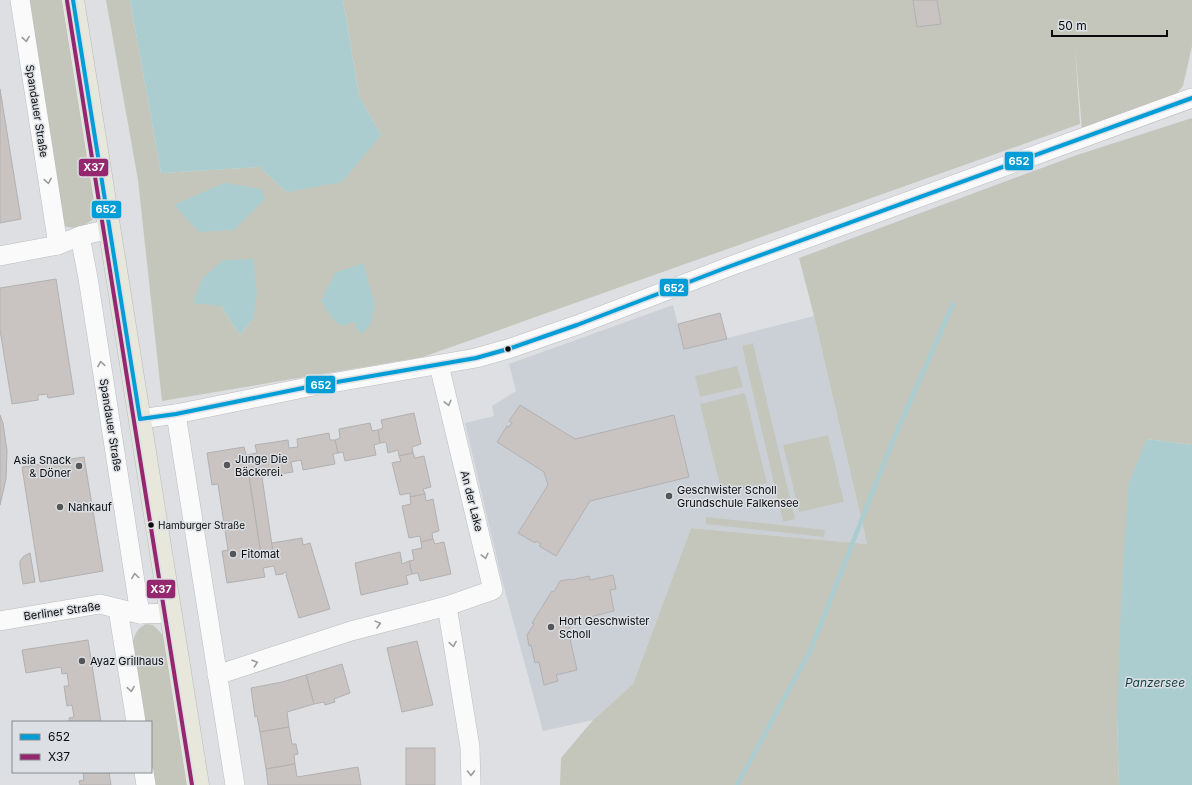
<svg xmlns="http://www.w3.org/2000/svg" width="1192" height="785" viewBox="0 0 1192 785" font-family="Inter,sans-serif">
<rect width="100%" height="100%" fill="#dddfe2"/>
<polygon fill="#cbd0d7" points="673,305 684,349 814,316 867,544 691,528 633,684 593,720 543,731 501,576 465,423 494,416 492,406 516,391 509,364"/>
<g fill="#c4c6bc" fill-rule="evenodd">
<path d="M27,0H63L97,215C89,224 77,231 64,226Z"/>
<path d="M106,0H130L161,173L259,167L287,192L381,135L359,96L343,0H1192V46L1183,86L1174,97L1082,130L1075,47L1080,124L423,357L162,401L138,180ZM221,306L253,319L240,335Z"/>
<polygon points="1192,118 1192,445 1147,439 1117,718 1119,785 560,785 561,758 593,720 633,684 691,528 867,544 814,316 799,258 1077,155"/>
<polygon points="753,343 795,519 783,522 742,346"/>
<polygon points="737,366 743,387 700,397 695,376"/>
<polygon points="745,393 767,483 722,494 700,404"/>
<polygon points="828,435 844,502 799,512 783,445"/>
<polygon points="706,517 825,530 824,537 706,524"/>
<path d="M146,624L153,625L164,636L189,785H154L151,762V722H145L133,641C136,632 138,628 146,624Z"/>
</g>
<g fill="#abcdd0">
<polygon points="130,0 343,0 359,96 381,135 342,182 287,192 259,167 161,173"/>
<polygon points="224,183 262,189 265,199 234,230 199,232 174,205"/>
<polygon points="253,259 257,294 253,319 240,335 221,306 193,303 203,278 223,260"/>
<polygon points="363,263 375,305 370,325 361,334 356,328 355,322 341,326 331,317 321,301 335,273"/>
<polygon points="1147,439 1192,445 1192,785 1119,785 1117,718 1122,577 1129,482"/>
</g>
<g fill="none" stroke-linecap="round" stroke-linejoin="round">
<polyline stroke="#abcdd0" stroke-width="4.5" points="737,785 811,649 891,445 953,304"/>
</g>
<g fill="#c9c3c1" stroke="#b2b1b2">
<polygon points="913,0 937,0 941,24 917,27"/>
<polygon points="0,89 21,219 0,223"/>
<polygon points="56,279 74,394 48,398 47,394 38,395 38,400 12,404 0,330 0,288"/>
<polygon points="720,313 727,339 684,349 678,324"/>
<polygon points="520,405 575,439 674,415 689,477 590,501 556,556 539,546 541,544 536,541 535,543 518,533 548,485 544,472 497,442 507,426 509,427 512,423 509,421"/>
<polygon points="414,413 421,444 412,447 413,453 399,456 398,450 388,453 386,442 380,443 378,430 383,428 381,420"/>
<polygon points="0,415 3,423 7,451 6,479 0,505"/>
<polygon points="370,423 372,431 378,430 380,443 374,445 376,455 345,461 343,452 338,453 335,440 340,438 339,429"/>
<polygon points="329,433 330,440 335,440 338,453 333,454 335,464 303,470 301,460 291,462 293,472 262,477 259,467 248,469 261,554 273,552 271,543 272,543 302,538 303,545 310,543 330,609 299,618 286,575 287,573 285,572 283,574 276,575 274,566 263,568 265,577 227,583 222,551 228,550 218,484 212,485 207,453 244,447 246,455 257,453 255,445 288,440 289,448 298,447 297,439"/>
<polygon points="413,453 415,458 424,456 431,487 423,489 425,494 410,497 410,493 400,495 392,463 401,461 399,456"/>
<polygon points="84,457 103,571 40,582 22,467 53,462 54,466 59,465 58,461"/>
<polygon points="259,467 262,477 273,552 261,554 248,469"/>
<polygon points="425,494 426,501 433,499 439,531 432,533 433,539 421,542 420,536 409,538 402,506 411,504 410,497"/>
<polygon points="433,539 435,544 444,542 451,574 420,581 418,573 412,574 409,561 414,560 412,550 422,548 421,542"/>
<polygon points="400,552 402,564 409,561 412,574 406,576 408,584 361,595 355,563"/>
<polygon points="30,553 35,582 23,584 20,566 20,561 24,556"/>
<polygon points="613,575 616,589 610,590 614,611 574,621 568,630 577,670 556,675 558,681 544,685 539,662 535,663 531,645 529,646 527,635 534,624 532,623 552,591 554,592 560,581 571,579 571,580 589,576 590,580"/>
<polygon points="88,640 101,722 70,722 69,718 74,717 72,705 67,706 64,686 69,686 67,673 62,674 61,667 26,673 22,650"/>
<polygon points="417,641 433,705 402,712 387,648"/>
<polygon points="342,664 350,693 334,699 335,702 325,705 324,702 314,704 306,675"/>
<polygon points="306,675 314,704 287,712 289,727 260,732 257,716 255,717 251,688 282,682"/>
<polygon points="289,727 292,744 296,744 298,754 294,755 295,764 266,769 260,732"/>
<rect x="406" y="748" width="29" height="37"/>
<polygon points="295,764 297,777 358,767 361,785 268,785 266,769"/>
<polygon points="83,772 109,772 111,785 80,785 79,781 84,780"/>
</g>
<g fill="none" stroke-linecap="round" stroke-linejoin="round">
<defs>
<g id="minor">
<polyline points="20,0 58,245"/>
<polyline points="80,236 88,278 140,614"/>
<polyline points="0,256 58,245 80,236 109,229"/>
<polyline points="176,414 235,785"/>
<polyline points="140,419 176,414 308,387 476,358 508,349 577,325 728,267 1192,98"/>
<polyline points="447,606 470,747 471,785"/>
<polyline points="118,609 136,722"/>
<polyline points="0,621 100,604 140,614 171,613"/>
<polyline points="217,675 351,631 447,606 493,590 439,365"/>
<polyline points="144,772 146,785"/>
</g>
<polyline id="major" points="73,0 198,785"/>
</defs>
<use href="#minor" stroke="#bbbdbf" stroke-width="20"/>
<use href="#major" stroke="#b9babb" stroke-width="23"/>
<use href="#minor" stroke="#fafafb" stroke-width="19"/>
<use href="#major" stroke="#e7e7dc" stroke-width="22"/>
<defs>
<g id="bus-1">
<polyline points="73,0 140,419"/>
<polyline points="140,419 176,414 308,387 476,358 508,349 577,325 728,267 1192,98"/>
</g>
<polyline id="bus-2" points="67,1 192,785"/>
</defs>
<use href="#bus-1" stroke="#dcdfe3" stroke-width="7"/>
<use href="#bus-2" stroke="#dcdfe3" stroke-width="7"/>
<use href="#bus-1" stroke="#019dd7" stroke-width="4"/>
<use href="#bus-2" stroke="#95276e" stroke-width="4"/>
</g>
<defs><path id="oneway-chevron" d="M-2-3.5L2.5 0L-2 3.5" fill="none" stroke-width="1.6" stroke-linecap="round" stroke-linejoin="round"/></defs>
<g stroke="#9a9b9c">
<use href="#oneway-chevron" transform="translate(26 39) rotate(81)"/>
<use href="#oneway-chevron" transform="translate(48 181) rotate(81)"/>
<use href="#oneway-chevron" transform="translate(101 364) rotate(-99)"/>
<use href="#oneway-chevron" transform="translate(448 403) rotate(76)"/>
<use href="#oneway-chevron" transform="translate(485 556) rotate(76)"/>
<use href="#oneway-chevron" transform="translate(135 576) rotate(-98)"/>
<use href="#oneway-chevron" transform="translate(378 624) rotate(-15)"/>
<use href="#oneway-chevron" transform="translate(453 644) rotate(81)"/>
<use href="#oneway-chevron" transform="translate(255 663) rotate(-19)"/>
<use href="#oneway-chevron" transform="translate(131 689) rotate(81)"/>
<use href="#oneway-chevron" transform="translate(471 773) rotate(89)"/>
</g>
<g fill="#0b0c0e" stroke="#dcdfe3" stroke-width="1.5">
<circle cx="508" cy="349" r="3.5"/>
<circle cx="151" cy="525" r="3.5"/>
</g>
<g fill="#545658" stroke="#dcdfe3" stroke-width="1.5">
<circle cx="227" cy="465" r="4"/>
<circle cx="79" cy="466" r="4"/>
<circle cx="669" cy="496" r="4"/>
<circle cx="60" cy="507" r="4"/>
<circle cx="233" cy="554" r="4"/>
<circle cx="551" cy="627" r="4"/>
<circle cx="82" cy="661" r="4"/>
</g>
<g text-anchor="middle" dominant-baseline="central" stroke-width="3" stroke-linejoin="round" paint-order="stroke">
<g font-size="10" fill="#0b0c0e" stroke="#dcdfe3" text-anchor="start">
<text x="158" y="525">Hamburger Straße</text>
</g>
<g font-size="11" fill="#0b0c0e" stroke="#dcdfe3">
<text transform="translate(37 111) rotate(81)">Spandauer Straße</text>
<text transform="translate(111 425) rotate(81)">Spandauer Straße</text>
<text transform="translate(472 501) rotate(76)">An der Lake</text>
<text transform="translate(62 611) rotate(-8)">Berliner Straße</text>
</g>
<g font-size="11" fill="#0b0c0e" stroke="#dcdfe3" text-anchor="start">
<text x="235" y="459">Junge Die<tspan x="235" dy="13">Bäckerei.</tspan></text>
<text x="71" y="460" text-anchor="end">Asia Snack<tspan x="71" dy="13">&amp; Döner</tspan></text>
<text x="677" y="490">Geschwister Scholl<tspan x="677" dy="13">Grundschule Falkensee</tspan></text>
<text x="68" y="507">Nahkauf</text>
<text x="241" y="554">Fitomat</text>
<text x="559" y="621">Hort Geschwister<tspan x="559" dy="13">Scholl</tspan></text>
<text x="90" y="661">Ayaz Grillhaus</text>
</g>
<g font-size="12" font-style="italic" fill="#133f42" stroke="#dcdfe3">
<text x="1155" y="682">Panzersee</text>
</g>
</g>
<g stroke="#dcdfe3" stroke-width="1.5">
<rect x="1004" y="151" width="30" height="20" rx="4" fill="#019dd7"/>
<rect x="78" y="158" width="31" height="19" rx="4" fill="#95276e"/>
<rect x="91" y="200" width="31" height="19" rx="4" fill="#019dd7"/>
<rect x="659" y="278" width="30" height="19" rx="4" fill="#019dd7"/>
<rect x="305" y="375" width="31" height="19" rx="4" fill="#019dd7"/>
<rect x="146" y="579" width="30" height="20" rx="4" fill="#95276e"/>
</g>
<g font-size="11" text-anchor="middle" font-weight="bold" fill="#fff">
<text x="1019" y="165">652</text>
<text x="94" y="171">X37</text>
<text x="106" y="213">652</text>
<text x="674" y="292">652</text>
<text x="321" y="389">652</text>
<text x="161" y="593">X37</text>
</g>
<rect x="12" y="721" width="140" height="52" fill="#dcdfe3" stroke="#888b8e"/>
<rect x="20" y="734" width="20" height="6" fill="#019dd7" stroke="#888b8e"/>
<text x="48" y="741" font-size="12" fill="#0b0c0e">652</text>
<rect x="20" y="754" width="20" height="6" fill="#95276e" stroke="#888b8e"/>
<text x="48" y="761" font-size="12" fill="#0b0c0e">X37</text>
<path d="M1052 30v6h115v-6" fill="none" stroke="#0b0c0e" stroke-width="2"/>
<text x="1058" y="30" font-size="12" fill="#0b0c0e" stroke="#dcdfe3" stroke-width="3" paint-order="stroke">50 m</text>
</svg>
